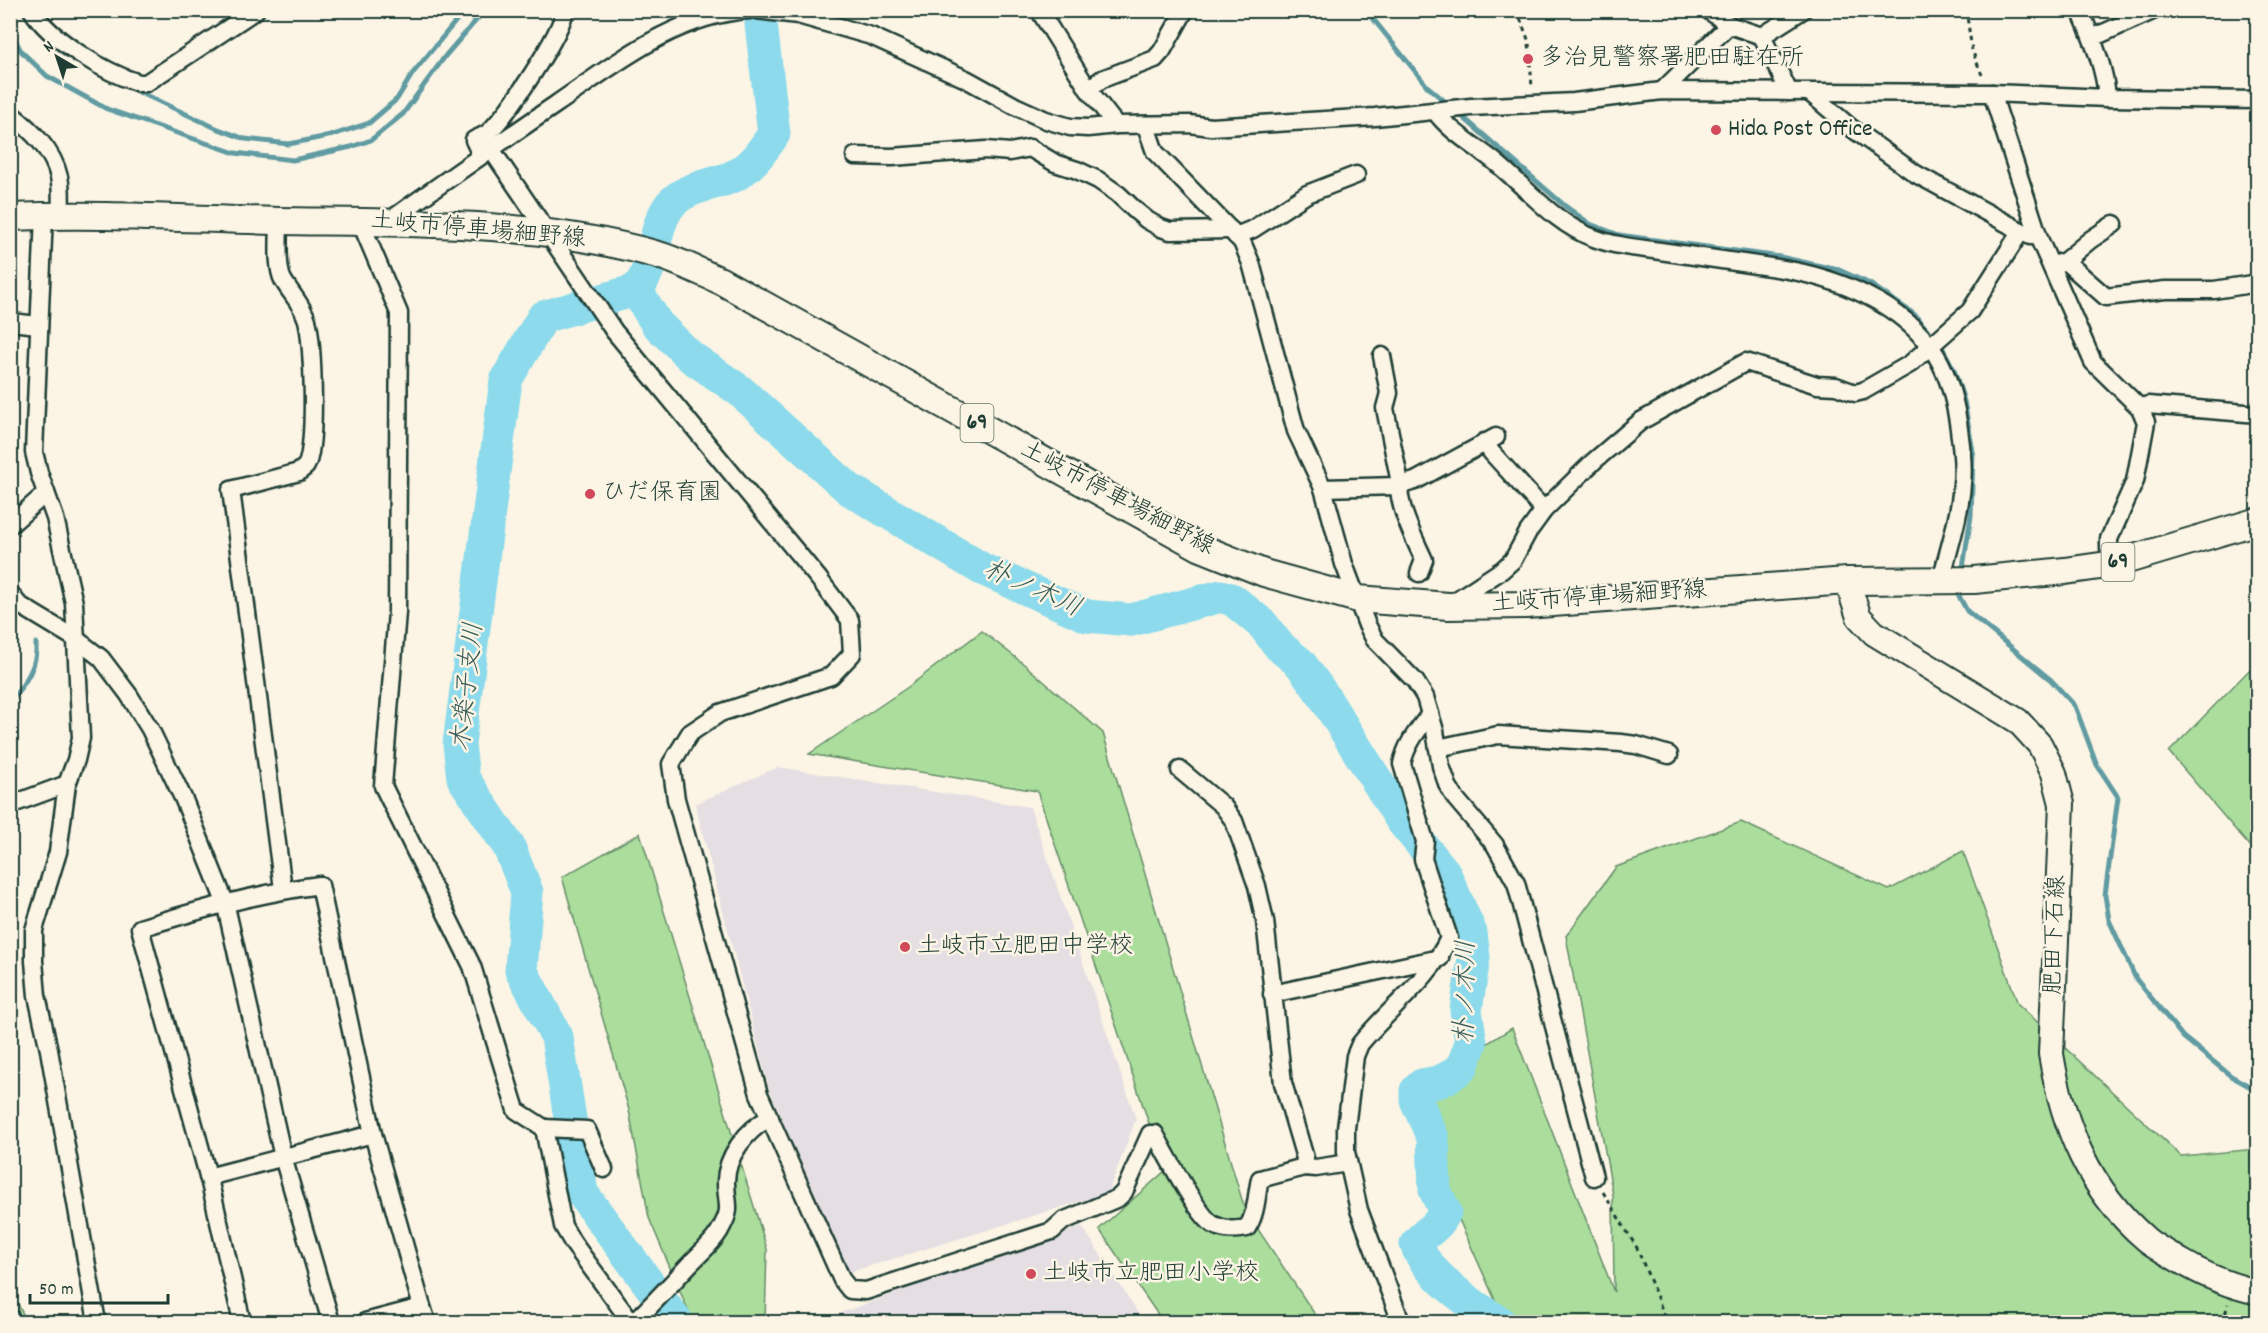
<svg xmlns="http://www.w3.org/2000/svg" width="2268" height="1333" viewBox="0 0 2268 1333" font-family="Dekko,'Klee One',sans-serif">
<rect width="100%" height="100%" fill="#fcf5e5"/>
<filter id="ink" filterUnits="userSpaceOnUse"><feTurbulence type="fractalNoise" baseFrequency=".0167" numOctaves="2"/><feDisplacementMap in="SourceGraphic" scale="12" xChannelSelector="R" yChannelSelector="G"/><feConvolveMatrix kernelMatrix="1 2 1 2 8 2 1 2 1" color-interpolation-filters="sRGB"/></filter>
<g filter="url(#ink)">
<g fill="#e5dfe3">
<polygon points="778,767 1030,807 1136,1119 1108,1193 847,1273 769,1088 695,804"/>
<polygon points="1082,1226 1144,1322 815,1322"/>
</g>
<g fill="#abdd9d" stroke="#658d68" stroke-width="1.5">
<polygon points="982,631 1025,665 1103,733 1245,1210 1320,1322 1163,1322 1099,1229 1165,1171 1037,791 809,754 908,687"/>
<polygon points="2257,662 2257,855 2169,752"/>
<polygon points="1741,822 1889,890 1963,851 2018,1004 2181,1156 2257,1149 2257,1322 1505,1322 1403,1095 1512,1028 1614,1292 1613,1195 1566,936 1616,867"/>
<polygon points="640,833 767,1249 765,1322 693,1322 649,1218 629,1110 562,877"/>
<polygon points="11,1290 27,1322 11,1322"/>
</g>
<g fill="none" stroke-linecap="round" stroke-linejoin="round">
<g stroke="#609ba2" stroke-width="5">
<polyline points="1366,10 1427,86 1449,105"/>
<polyline points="10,30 21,51 47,76 107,109 235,153 293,160 351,147 371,140 403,114 446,55 485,10"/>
<polyline points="126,86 216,128 245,139 289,144 333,135 369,123 397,99 413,73 465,10"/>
<polyline points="1456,111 1565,206 1590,224 1619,235 1780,257 1839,270 1870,284 1914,314 1942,347 1954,370 1964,401 1973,452 1971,516 1962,574"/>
<polyline points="1961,586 1959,596 1967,611 2051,680 2075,706 2097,765 2118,797 2105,895 2109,920 2136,979 2183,1037 2231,1076 2258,1091"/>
<path d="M10,702C24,684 38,667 36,643"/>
<polyline points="10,1300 21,1322"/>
</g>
<g stroke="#8cdaeb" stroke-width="33">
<path d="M763,10L761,24L774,134C763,150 751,168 732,177C712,186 686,186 670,205C651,230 657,267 636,290L657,324L691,357L739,390L849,489L982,569L1087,616L1131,620L1221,596L1233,600L1263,625L1280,647L1300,663L1323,695L1402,821L1444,872L1471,933L1474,958L1466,1010L1471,1043L1462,1067L1449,1077L1438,1082L1422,1085L1416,1091V1100L1433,1138L1435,1190L1445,1212C1440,1226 1425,1232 1416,1244C1427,1275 1473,1306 1500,1322"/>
<polyline points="636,290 543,317 506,380 459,744 463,778 509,847 527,892 521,970 557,1037 582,1193 677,1322"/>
</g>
<defs>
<g id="minor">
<path d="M32,10C50,40 106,73 139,83H146L256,10"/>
<polyline points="756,10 798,15 871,36 966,79 1015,106 1046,120 1070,127 1088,128 1116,125 1190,124 1211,127 1375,117 1471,107 1574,102 1662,91 1992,93 2107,98 2258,100"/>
<polyline points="1039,10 1088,89 1116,125"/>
<polyline points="1708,10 1729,25 1762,36 1789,92"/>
<path d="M2080,10C2092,39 2105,67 2107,98"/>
<polyline points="1762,36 1803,10"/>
<polyline points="2092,38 2155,10"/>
<polyline points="1088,89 1102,79 1155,59 1162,51 1185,10"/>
<polyline points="1662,91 1729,25"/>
<polyline points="1810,93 1850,127 1916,174 2030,236"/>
<polyline points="1992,93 2040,241 2093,362 2140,408 2146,422 2135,481 2109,539 2109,548 2114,564"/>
<path d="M1435,111C1449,131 1474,145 1494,161C1525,186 1555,224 1594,238C1615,246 1638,248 1660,251C1699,257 1738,262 1777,268C1836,277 1903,303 1936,355C1951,379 1957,410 1960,437C1962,452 1964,468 1962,483C1960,516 1949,548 1941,580"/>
<path d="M10,113C31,130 53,150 59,177C62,189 60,203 61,215"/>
<polyline points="1146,126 1155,152 1242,242 1251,263 1296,431 1323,488 1344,564 1367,625 1375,640 1415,681 1425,697 1435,731 1441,766 1448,786 1456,799 1495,845 1516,883 1594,1177"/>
<path d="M491,149L614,331L819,579L850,620L852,654L831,676L720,713L690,733L671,764L676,799L759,1094L842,1280L850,1290L866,1291L1052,1231L1063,1221L1118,1198L1124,1192L1150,1134H1155C1165,1152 1199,1218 1214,1225C1226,1231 1235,1230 1247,1228C1257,1213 1256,1196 1260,1179L1304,1167L1305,1158L1283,1083L1265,921L1257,886L1234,821L1223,806L1180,770"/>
<path d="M481,155L474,140C480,137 486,135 490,131C509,112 561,35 565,10"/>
<polyline points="855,156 892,157 986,150 1010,152 1030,148 1055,163 1077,170 1098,180 1118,194 1136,211 1147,220 1161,228 1170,231 1231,230"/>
<polyline points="44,215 34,452 39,473 55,518 74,603 81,738 76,760 67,784 58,852 34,930 34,961 37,996 49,1050 97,1322"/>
<path d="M279,221C279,236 276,267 283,280C291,294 302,304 307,320C313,343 317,447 306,466C304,468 301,470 299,472L231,490L283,889"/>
<polyline points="360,221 399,313 397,612 383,786 472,966 516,1110 544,1128 563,1226 573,1243 631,1322"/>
<path d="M389,221C444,182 499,143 555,105C614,65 676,14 750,10"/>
<polyline points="1236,236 1253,229 1307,194 1356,175"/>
<polyline points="2065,261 2106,297 2165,290 2214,290 2258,283"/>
<polyline points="2056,264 2065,261 2090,240 2114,224"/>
<polyline points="10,322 39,325"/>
<path d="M1382,356L1389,393L1385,408L1399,478C1397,507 1413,535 1424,560L1419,573"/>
<polyline points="2140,408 2148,405 2258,414"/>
<polyline points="1484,442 1492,453 1544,510"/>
<polyline points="1323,488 1398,486 1415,481 1496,437"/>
<polyline points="10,525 46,493"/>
<polyline points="10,593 18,604 76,639 101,658 129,695 150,729 184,800 225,902 283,1157 331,1322"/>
<polyline points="1453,606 1458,599 1502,570 1513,560 1528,532 1544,510 1594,461 1641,421 1746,362 1817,385 1836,386 1855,393 1863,391 1910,364 1970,311 2021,231"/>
<polyline points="1438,748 1498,735 1621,743 1636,745 1669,755"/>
<polyline points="10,805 67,784"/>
<polyline points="1272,994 1440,958"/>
<polyline points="544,1128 587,1130 604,1169"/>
<polyline points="1304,1167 1316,1168 1348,1163"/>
<polyline points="208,1177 373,1134"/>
<polyline points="422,1307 427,1322"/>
<path d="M242,1322L210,1183L140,928C199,910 258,893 320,885L373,1134L422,1307L365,1322"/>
<path d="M634,1322C653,1304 670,1285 688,1266C698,1255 711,1245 719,1232C733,1207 727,1209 726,1184C725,1157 747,1129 770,1118"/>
<path d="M1401,1322L1359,1210L1346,1152V1128L1355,1056L1360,1044C1389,1008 1429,981 1449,938L1423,859L1425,841L1402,764C1406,744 1418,730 1430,714"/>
</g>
<path id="secondary" d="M1847,581L1859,617L1874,633L2018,721L2040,745L2054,773L2062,804L2051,1054C2063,1127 2089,1190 2146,1239C2155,1247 2167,1252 2177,1259C2202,1274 2229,1286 2258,1292"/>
<path id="primary" d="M10,217C100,213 189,219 279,221C405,223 535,220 658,255C679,261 700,272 721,281L1199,547L1264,573L1358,599L1448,606L1526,605L1847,581L1974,580L2065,571L2114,564L2258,521"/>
</defs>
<use href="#minor" stroke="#1f3d34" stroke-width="21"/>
<use href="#secondary" stroke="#1f3d34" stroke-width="28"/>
<use href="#primary" stroke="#1f3d34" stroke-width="30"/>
<g stroke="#1f3d34" stroke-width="3" stroke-dasharray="4.5 4.5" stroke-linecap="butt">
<polyline points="1517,10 1529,42 1532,88"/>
<polyline points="1966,10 1972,50 1982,75"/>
<polyline points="1603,1192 1637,1248 1667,1322"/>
<polyline points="2223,1322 2228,1304"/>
</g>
<use href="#minor" stroke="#fcf5e5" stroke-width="16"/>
<use href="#secondary" stroke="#fcf5e5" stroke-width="24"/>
<use href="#primary" stroke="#fcf5e5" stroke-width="26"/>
</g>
</g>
<g fill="#d1495b" stroke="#fcf5e5" stroke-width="2">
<circle cx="1528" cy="59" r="6"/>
<circle cx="1716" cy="130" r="6"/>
<circle cx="590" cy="494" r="6"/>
<circle cx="905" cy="947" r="6"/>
<circle cx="1031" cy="1274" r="6"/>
</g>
<g text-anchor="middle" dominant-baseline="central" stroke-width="5" stroke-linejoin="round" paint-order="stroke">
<g fill="#fcf5e5" stroke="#617469" stroke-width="1.5">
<rect x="960.5" y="404" width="33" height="38" rx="4.5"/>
<rect x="2101.5" y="543" width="33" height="38" rx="4.5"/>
</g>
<g font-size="22" font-weight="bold" fill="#1f3d34">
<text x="977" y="423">69</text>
<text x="2118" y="562">69</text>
</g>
<g font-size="24" fill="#1f3d34" stroke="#fcf5e5" text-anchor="start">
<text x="1540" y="59">多治見警察署肥田駐在所</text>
<text x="1728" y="130">Hida Post Office</text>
<text x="602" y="494">ひだ保育園</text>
<text x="917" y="947">土岐市立肥田中学校</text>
<text x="1043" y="1274">土岐市立肥田小学校</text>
</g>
<g font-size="24" fill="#1f3d34" stroke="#fcf5e5">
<text transform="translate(478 231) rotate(5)">土岐市停車場細野線</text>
<text transform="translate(1117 499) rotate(28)">土岐市停車場細野線</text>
<text transform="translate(1599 598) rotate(-4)">土岐市停車場細野線</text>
<text transform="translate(2056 935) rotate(-88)">肥田下石線</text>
</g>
<g font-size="26" font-style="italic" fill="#355c59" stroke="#fcf5e5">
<text transform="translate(1032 590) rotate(24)">朴ノ木川</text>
<text transform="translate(469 687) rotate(-84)">木楽子支川</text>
<text transform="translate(1467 992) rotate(-89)">朴ノ木川</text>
</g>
</g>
<rect width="2268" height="1333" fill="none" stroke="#fcf5e5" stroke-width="36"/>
<rect x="18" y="18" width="2232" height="1297" fill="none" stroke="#1f3d34" stroke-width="2" filter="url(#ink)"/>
<g transform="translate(57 57) rotate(321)" stroke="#fcf5e5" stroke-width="4.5" paint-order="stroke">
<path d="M0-4.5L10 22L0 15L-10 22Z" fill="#1f3d34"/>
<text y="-9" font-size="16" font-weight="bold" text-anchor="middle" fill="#1f3d34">N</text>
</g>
<path d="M30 1294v9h138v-9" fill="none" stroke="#1f3d34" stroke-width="3"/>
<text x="39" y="1294" font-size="18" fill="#1f3d34" stroke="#fcf5e5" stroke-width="4.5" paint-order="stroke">50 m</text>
</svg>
